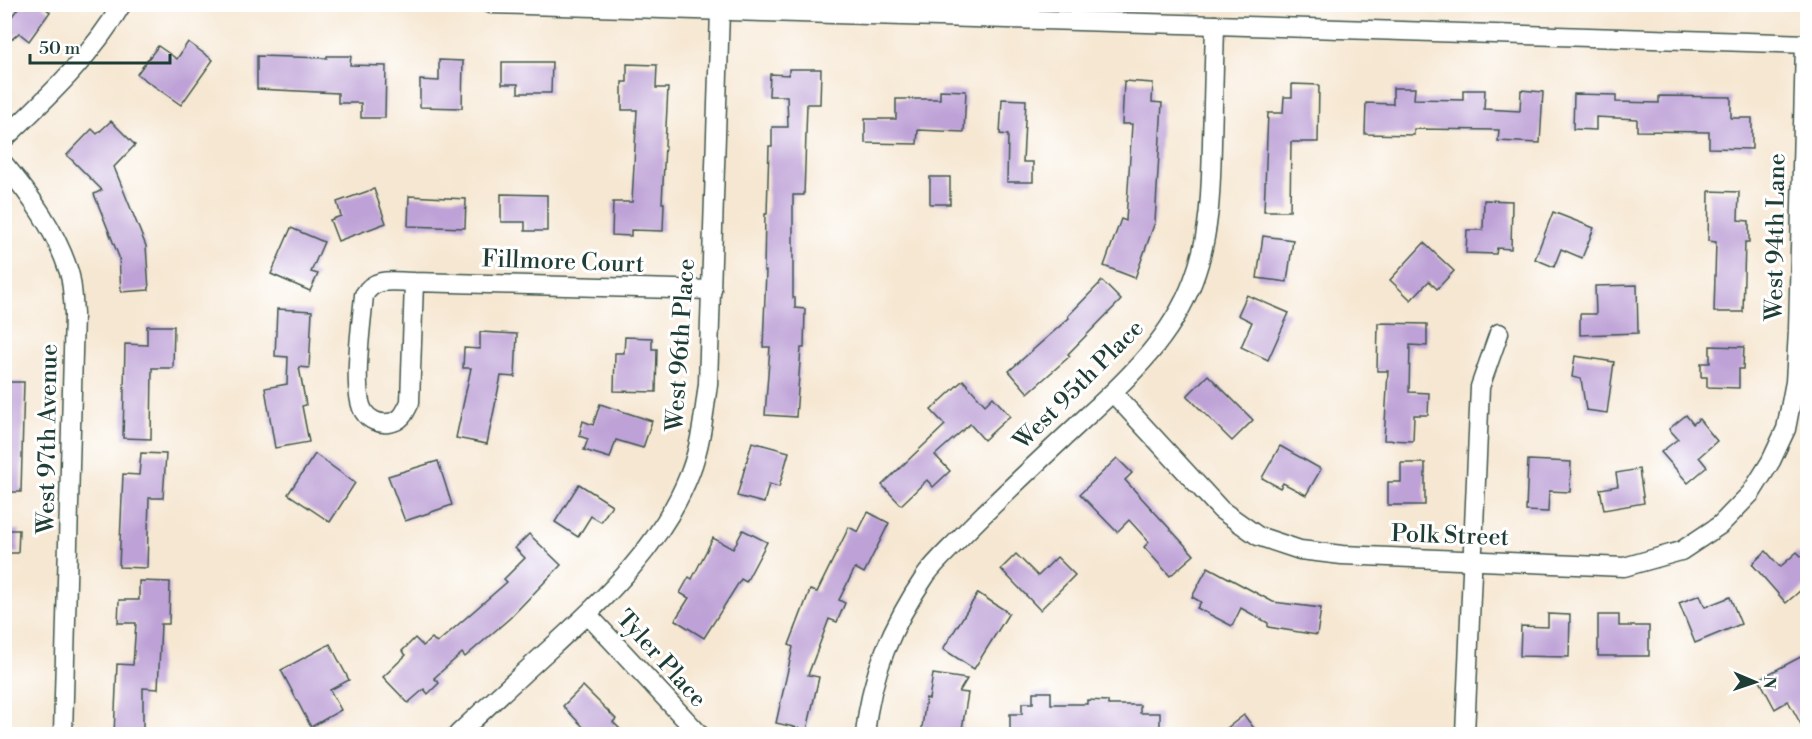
<svg xmlns="http://www.w3.org/2000/svg" width="1812" height="739" viewBox="0 0 1812 739" font-family="'Libre Bodoni',serif">
<rect width="100%" height="100%" fill="#fff"/>
<filter id="ink" filterUnits="userSpaceOnUse"><feTurbulence type="fractalNoise" baseFrequency=".0167" numOctaves="2"/><feDisplacementMap in="SourceGraphic" scale="12" xChannelSelector="R" yChannelSelector="G"/><feConvolveMatrix kernelMatrix="1 2 1 2 8 2 1 2 1" color-interpolation-filters="sRGB"/></filter>
<filter id="wash" filterUnits="userSpaceOnUse"><feTurbulence type="fractalNoise" baseFrequency=".008" numOctaves="4" result="noise"/><feDisplacementMap in="SourceGraphic" scale="24" xChannelSelector="R" yChannelSelector="G"/><feGaussianBlur stdDeviation="1.35" result="paint"/><feColorMatrix in="noise" values="0 0 0 0 0 0 0 0 0 0 0 0 0 0 0 0 0 1.4 0 .05"/><feComposite in="paint" operator="in"/></filter>
<g filter="url(#wash)">
<rect width="100%" height="100%" fill="#f6e7d2"/>
<g id="blocks">
<g fill="#bea2d7">
<polygon points="21,4 40,4 50,12 29,41 19,33 4,46 4,27"/>
<polygon points="188,42 213,60 181,105 137,74 158,46 177,59"/>
<polygon points="257,56 327,58 327,56 351,56 350,65 386,66 385,118 361,118 361,103 338,103 338,93 257,89"/>
<polygon points="439,60 463,61 462,108 420,107 420,80 439,81"/>
<polygon points="502,62 552,62 551,93 518,93 518,84 502,84"/>
<polygon points="627,64 657,65 656,88 668,88 662,203 664,203 663,231 631,230 631,236 612,235 613,202 632,202 637,110 622,110 622,82 627,82"/>
<polygon points="789,69 821,69 820,104 807,104 804,195 793,195 793,298 795,298 795,308 805,309 804,348 801,348 796,417 765,415 770,347 763,347 766,271 764,271 765,214 767,214 769,146 772,146 772,127 788,127 787,96 769,96 770,74 789,75"/>
<polygon points="1124,81 1153,83 1152,102 1162,103 1155,222 1135,278 1104,266 1121,219 1126,221 1132,124 1122,124"/>
<polygon points="1292,84 1319,85 1318,142 1291,142 1290,211 1264,211 1268,113 1283,113 1284,97 1292,97"/>
<polygon points="1393,88 1415,88 1414,99 1463,100 1463,90 1485,90 1484,109 1520,111 1521,90 1543,92 1540,143 1498,141 1499,130 1414,129 1414,135 1365,134 1366,103 1393,104"/>
<polygon points="940,90 966,91 964,132 918,130 917,144 865,143 865,119 896,119 896,99 940,99"/>
<polygon points="1574,94 1616,95 1616,102 1659,103 1659,96 1731,97 1731,118 1752,118 1752,149 1709,148 1709,132 1637,131 1637,119 1596,117 1596,130 1573,129"/>
<polygon points="1002,99 1026,100 1023,162 1033,162 1033,182 1007,182 1008,135 1000,134"/>
<polygon points="111,121 135,145 114,167 146,246 149,290 121,292 119,257 94,194 102,190 67,155 92,129 97,134"/>
<rect x="930" y="177" width="20" height="27"/>
<polygon points="374,189 386,223 338,241 330,220 341,216 337,202"/>
<polygon points="1709,191 1739,192 1738,220 1749,221 1749,242 1745,242 1743,312 1714,312 1716,242 1708,241"/>
<polygon points="501,194 547,195 547,231 525,231 525,222 501,222"/>
<polygon points="409,196 466,199 465,228 408,226"/>
<polygon points="1484,200 1512,201 1511,249 1497,248 1496,254 1466,253 1467,230 1483,230"/>
<polygon points="1553,212 1594,228 1582,258 1561,249 1554,267 1535,259"/>
<polygon points="291,228 324,242 311,272 318,274 310,291 271,274"/>
<polygon points="1263,236 1293,240 1287,282 1257,278"/>
<polygon points="1424,243 1454,271 1437,289 1429,281 1411,300 1390,280"/>
<polygon points="1102,281 1121,300 1068,354 1070,356 1028,393 1009,371 1069,318 1068,316"/>
<polygon points="1637,285 1638,333 1580,335 1580,314 1596,314 1595,286"/>
<polygon points="1247,295 1289,313 1268,360 1241,347 1252,322 1238,315"/>
<polygon points="277,309 312,311 309,368 299,367 306,405 302,406 309,442 275,448 265,388 287,384 288,357 275,356"/>
<polygon points="1378,323 1427,324 1427,346 1410,345 1409,392 1429,393 1428,415 1414,415 1413,441 1384,440 1388,371 1377,371"/>
<polygon points="147,326 174,326 173,368 152,368 151,439 123,438 125,344 147,345"/>
<polygon points="480,332 517,334 515,377 501,376 487,444 456,438 471,368 463,368 464,348 480,349"/>
<polygon points="625,337 652,338 652,349 657,349 656,392 614,391 615,353 624,353"/>
<polygon points="1710,346 1744,347 1743,369 1739,369 1739,388 1707,387 1707,377 1701,377 1701,363 1710,363"/>
<polygon points="1575,356 1614,362 1607,413 1586,410 1581,379 1572,377"/>
<polygon points="1208,375 1253,420 1232,441 1187,396"/>
<polygon points="963,380 985,405 993,397 1010,416 984,440 970,424 935,455 950,471 933,487 927,480 901,505 882,485 945,425 931,410"/>
<polygon points="4,382 24,382 21,492 4,492"/>
<polygon points="600,404 652,421 643,448 616,440 610,458 584,450 588,439 579,436 583,421 593,425"/>
<polygon points="1686,415 1693,424 1699,419 1717,441 1699,457 1707,467 1688,483 1661,452 1678,439 1669,429"/>
<polygon points="752,442 789,452 779,487 769,484 764,503 737,496"/>
<polygon points="1280,446 1321,469 1306,495 1283,483 1280,488 1262,478"/>
<polygon points="141,453 166,454 163,498 149,498 147,568 119,567 123,474 139,475"/>
<polygon points="315,454 355,483 330,522 288,494"/>
<polygon points="1117,458 1132,473 1125,480 1194,555 1170,576 1144,547 1149,542 1129,520 1117,532 1080,494"/>
<polygon points="1528,460 1571,462 1570,492 1549,491 1548,512 1526,511"/>
<polygon points="438,461 452,505 405,521 388,476"/>
<polygon points="1401,463 1425,463 1425,505 1388,505 1388,482 1401,482"/>
<polygon points="1639,469 1644,503 1604,510 1600,489 1618,486 1616,473"/>
<polygon points="579,484 612,505 601,522 591,516 578,537 555,522"/>
<polygon points="868,512 889,523 864,573 855,568 839,600 845,603 837,622 829,619 808,675 819,677 807,730 776,723 793,647 789,645 810,590 817,592 849,527 858,532"/>
<polygon points="4,530 19,530 18,553 4,553"/>
<polygon points="743,530 767,542 746,582 741,579 704,638 675,620 689,598 680,593 689,577 692,579 713,538 733,549"/>
<polygon points="529,534 561,565 510,618 465,657 462,653 434,678 439,683 428,694 424,689 408,703 383,677 406,655 402,651 415,638 423,646 432,638 437,643 507,582 504,579 525,558 515,548"/>
<polygon points="1766,551 1780,567 1797,552 1808,563 1808,584 1786,603 1752,564"/>
<polygon points="1016,554 1038,576 1057,557 1075,575 1040,610 1001,569"/>
<polygon points="1208,567 1273,602 1321,608 1317,635 1268,627 1268,623 1241,608 1232,626 1197,608 1201,602 1192,597"/>
<polygon points="139,581 170,582 169,624 161,624 158,689 143,688 143,735 114,735 117,664 133,665 136,623 118,623 119,600 139,600"/>
<polygon points="978,593 1009,613 974,669 943,649"/>
<polygon points="1700,595 1705,607 1730,597 1741,624 1695,643 1679,603"/>
<polygon points="1548,614 1570,615 1569,657 1520,656 1521,626 1548,627"/>
<polygon points="1598,615 1619,615 1619,626 1649,626 1649,656 1598,656"/>
<polygon points="330,644 349,680 330,690 341,710 311,727 281,670"/>
<polygon points="1808,653 1808,735 1807,735 1788,701 1775,709 1759,679"/>
<polygon points="933,674 967,679 959,692 968,693 961,735 921,735 926,698 929,699"/>
<polygon points="583,686 616,719 613,722 626,735 591,735 563,706"/>
<polygon points="1033,692 1051,692 1051,704 1087,704 1087,700 1108,701 1108,705 1140,705 1140,713 1160,713 1160,735 1010,735 1010,714 1022,714 1022,703 1033,703"/>
<polygon points="1244,715 1259,735 1218,735"/>
</g>
</g>
</g>
<g filter="url(#ink)">
<use href="#blocks" fill-opacity="0" stroke="#3f564c" stroke-width="1.5"/>
<g fill="none" stroke-linecap="round" stroke-linejoin="round">
<defs>
<g id="minor">
<polyline points="491,4 1215,25 1808,44"/>
<path d="M4,139C48,97 91,57 122,4"/>
<path d="M4,164C31,196 56,231 69,272C73,285 73,301 74,314L63,734"/>
<path d="M414,282L410,402C405,413 401,422 388,423C379,424 369,420 364,412C351,392 362,321 364,295C375,276 394,282 414,282L712,290"/>
<polyline points="1113,393 1221,510 1258,536 1300,550 1342,555 1624,567 1681,551 1720,525 1751,493 1771,461 1786,429 1795,382 1798,331 1805,44"/>
<polyline points="588,615 699,734"/>
<path d="M458,734C489,705 520,676 552,647C607,596 662,545 690,473C701,445 704,414 708,384L720,11"/>
<path d="M865,734C871,674 892,625 926,575C936,561 951,548 963,535C1002,495 1043,457 1084,419C1128,379 1172,337 1193,281C1210,237 1211,190 1212,143C1213,103 1214,64 1215,25"/>
<polyline points="1465,734 1480,387 1499,333"/>
</g>
</defs>
<use href="#minor" stroke="#3f564c" stroke-width="21"/>
<use href="#minor" stroke="#fff" stroke-width="18"/>
</g>
</g>
<g text-anchor="middle" dominant-baseline="central" stroke-width="6" stroke-linejoin="round" paint-order="stroke">
<g font-size="24" fill="#1f3d34" stroke="#fff">
<text transform="translate(1776 237) rotate(-89)">West 94th Lane</text>
<text transform="translate(563 262) rotate(2)">Fillmore Court</text>
<text transform="translate(681 345) rotate(-86)">West 96th Place</text>
<text transform="translate(1079 385) rotate(-45)">West 95th Place</text>
<text transform="translate(48 439) rotate(-89)">West 97th Avenue</text>
<text transform="translate(1450 536) rotate(2)">Polk Street</text>
<text transform="translate(661 659) rotate(48)">Tyler Place</text>
</g>
</g>
<rect width="1812" height="739" fill="none" stroke="#fff" stroke-width="24"/>
<g transform="translate(1755 682) rotate(92)" stroke="#ffffff" stroke-width="4.5" paint-order="stroke">
<path d="M0-4.5L10 22L0 15L-10 22Z" fill="#1f3d34"/>
<text y="-9" font-size="16" font-weight="bold" text-anchor="middle" fill="#1f3d34">N</text>
</g>
<path d="M30 54v9h140v-9" fill="none" stroke="#1f3d34" stroke-width="3"/>
<text x="39" y="54" font-size="18" fill="#1f3d34" stroke="#ffffff" stroke-width="4.5" paint-order="stroke">50 m</text>
</svg>
